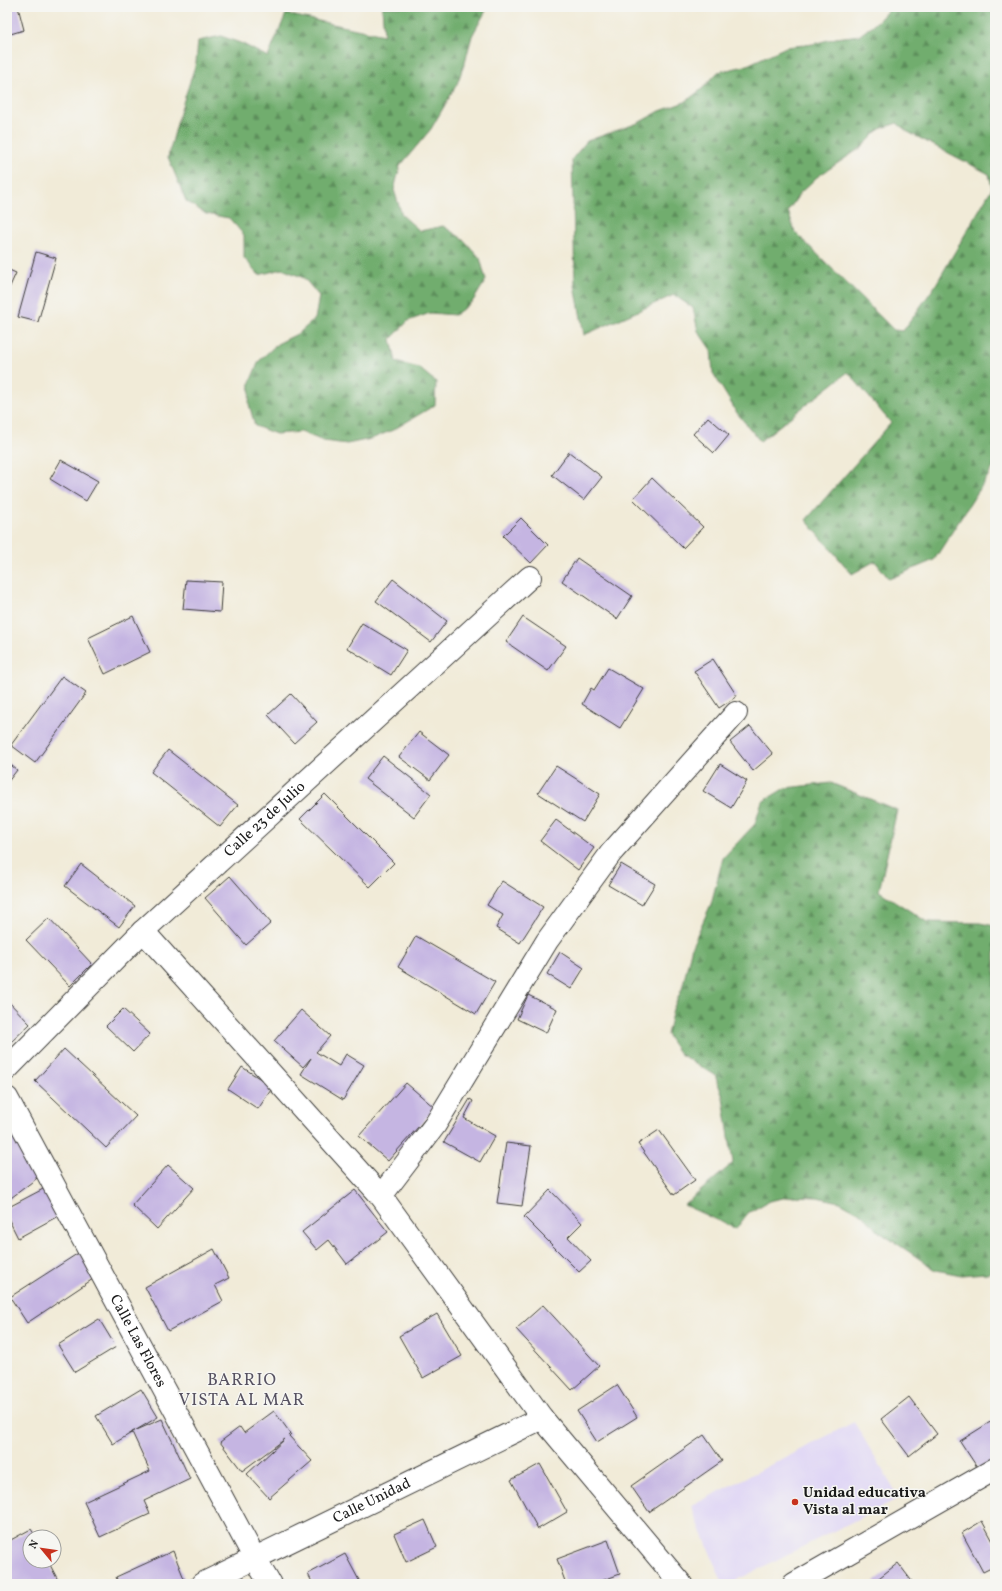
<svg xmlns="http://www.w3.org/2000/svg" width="1002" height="1591" viewBox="0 0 1002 1591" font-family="Vollkorn,serif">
<defs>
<pattern id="forest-firs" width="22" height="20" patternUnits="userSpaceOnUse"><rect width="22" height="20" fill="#71ad6e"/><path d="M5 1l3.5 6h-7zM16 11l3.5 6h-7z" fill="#5c8c5a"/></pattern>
</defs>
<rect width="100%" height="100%" fill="#f6f6f2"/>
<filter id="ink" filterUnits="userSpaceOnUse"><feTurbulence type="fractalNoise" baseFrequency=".025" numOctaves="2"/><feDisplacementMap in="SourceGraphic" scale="8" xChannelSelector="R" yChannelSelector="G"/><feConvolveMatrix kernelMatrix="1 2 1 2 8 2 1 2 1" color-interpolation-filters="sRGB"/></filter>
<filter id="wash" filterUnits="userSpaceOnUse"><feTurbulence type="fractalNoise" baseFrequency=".012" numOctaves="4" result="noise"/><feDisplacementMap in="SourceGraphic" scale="16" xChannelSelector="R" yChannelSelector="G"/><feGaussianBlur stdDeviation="0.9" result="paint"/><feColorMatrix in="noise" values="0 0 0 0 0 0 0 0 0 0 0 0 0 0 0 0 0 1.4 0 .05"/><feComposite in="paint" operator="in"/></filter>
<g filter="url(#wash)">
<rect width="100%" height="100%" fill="#f1ebd8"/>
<polygon fill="#dfd5f5" points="854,1422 899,1498 729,1584 723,1584 691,1506"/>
<g fill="url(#forest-firs)" stroke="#466445" fill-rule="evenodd">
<polygon points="382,7 488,7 472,36 465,62 457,84 431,129 400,166 394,190 402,215 420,231 443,226 463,239 480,258 486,280 473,301 455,315 430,313 408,321 391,339 396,362 419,368 436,382 435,405 393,430 371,439 347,444 323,441 301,432 276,434 255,426 249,404 250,382 259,361 277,344 299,333 315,319 319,296 304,278 282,269 259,275 244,258 244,235 229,218 206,214 186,201 168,157 181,109 196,63 198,41 221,36 243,44 268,57 286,14 384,35"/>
<path d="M891,7H995V465L934,560L889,579L875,561L852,574L806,520L891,423L848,372L760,441L737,413L713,373L711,350L698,331L693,308L674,295L584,335L575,285L572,159L587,141L638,123L660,111L685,102L703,88L718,72L745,66L786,47L813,44L836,38L860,35L878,21ZM897,123L908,132L989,174L992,188L935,286L903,331L894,330L795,232L788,211L800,193L817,177L862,147L880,129Z"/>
<polygon points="831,783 897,810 879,891 927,922 980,923 995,926 995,1270 987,1273 961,1275 936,1270 878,1231 862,1214 840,1202 817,1197 793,1196 769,1201 748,1213 736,1229 684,1205 733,1163 723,1097 715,1075 680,1054 667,1035 673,1009 682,989 692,946 711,904 723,858 755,824 762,802 785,788"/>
</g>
<g id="blocks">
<g fill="#c5b5e2">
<polygon points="7,7 18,7 24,30 7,35"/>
<polygon points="36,252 56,258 38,322 18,317"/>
<polygon points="7,269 16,273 7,293"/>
<polygon points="708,417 729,435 714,453 693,434"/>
<polygon points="569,452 602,477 584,500 552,475"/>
<polygon points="61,460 98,481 86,501 50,479"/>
<polygon points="652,478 703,527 683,548 633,499"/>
<polygon points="521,518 548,545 531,563 503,536"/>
<polygon points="577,558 632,596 617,619 562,581"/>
<polygon points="393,579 447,621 431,642 376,601"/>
<polygon points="186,580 222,582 220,612 183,609"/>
<polygon points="133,616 150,652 105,674 88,638"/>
<polygon points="523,617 566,646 548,671 506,642"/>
<polygon points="362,623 407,650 391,675 347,648"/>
<polygon points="713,659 737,696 719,708 694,671"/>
<polygon points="608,668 644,689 620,728 582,704 591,688 594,690"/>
<polygon points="62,676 86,693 35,763 11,745"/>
<polygon points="291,694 317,722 294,743 268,715"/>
<polygon points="750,726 773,754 753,771 730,742"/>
<polygon points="419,732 449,755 430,780 399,757"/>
<polygon points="168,750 238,805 220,827 151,772"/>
<polygon points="383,756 431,794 414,817 365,779"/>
<polygon points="7,762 17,770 7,783"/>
<polygon points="720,764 747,781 731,808 703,791"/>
<polygon points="556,766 600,794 583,822 538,793"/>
<polygon points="325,794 394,863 370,887 300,819"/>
<polygon points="556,820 594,848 578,870 540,841"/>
<polygon points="81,864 135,906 119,927 65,886"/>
<polygon points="621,864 655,884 642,905 608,885"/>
<polygon points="230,876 271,923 246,945 205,898"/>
<polygon points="502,881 543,907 520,943 496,928 503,915 487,905"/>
<polygon points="49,918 92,964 70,986 26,940"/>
<polygon points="416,936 495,982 476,1014 398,967"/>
<polygon points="560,952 584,968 571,989 547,974"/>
<polygon points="528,995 557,1009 546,1033 517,1019"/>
<polygon points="7,1000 30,1024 10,1043 7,1039"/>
<polygon points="123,1009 150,1034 133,1052 106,1026"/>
<polygon points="301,1010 330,1036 316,1052 339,1066 346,1054 364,1065 343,1100 301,1074 311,1058 303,1067 274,1041"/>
<polygon points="64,1049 136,1116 106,1148 35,1081"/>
<polygon points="242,1067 273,1087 258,1109 228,1089"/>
<polygon points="406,1083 435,1108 388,1161 359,1136"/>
<polygon points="470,1099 473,1101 464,1118 495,1136 480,1162 444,1142"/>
<polygon points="7,1122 45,1172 7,1201"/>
<polygon points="659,1130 695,1180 674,1195 638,1144"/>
<polygon points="506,1143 531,1146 522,1206 497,1203"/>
<polygon points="168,1165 194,1188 157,1229 132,1205"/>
<polygon points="45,1188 60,1215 18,1238 7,1216 7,1208"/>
<polygon points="355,1190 388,1232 347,1264 329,1240 317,1250 302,1232"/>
<polygon points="550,1190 582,1223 568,1237 591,1261 579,1272 524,1217"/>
<polygon points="214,1249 229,1278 215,1285 223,1301 168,1331 145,1287"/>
<polygon points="80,1252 96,1277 27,1323 10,1297"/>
<polygon points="543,1305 599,1366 572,1390 516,1329"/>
<polygon points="437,1314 462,1356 423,1378 399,1336"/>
<polygon points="99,1319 116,1347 75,1372 58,1345"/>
<polygon points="617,1385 637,1417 597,1442 577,1411"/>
<polygon points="141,1389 158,1417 113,1444 96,1416"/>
<polygon points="909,1397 937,1434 909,1456 881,1419"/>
<polygon points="274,1411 291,1434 289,1436 312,1461 269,1498 247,1474 285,1439 242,1471 220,1442 240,1427 244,1433"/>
<polygon points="162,1419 190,1479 144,1501 150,1514 100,1537 84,1502 150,1471 132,1432"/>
<polygon points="995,1419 995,1459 979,1470 960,1441"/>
<polygon points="704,1435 722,1461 649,1512 631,1486"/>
<polygon points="540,1464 567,1512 538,1529 511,1480"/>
<polygon points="425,1520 437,1547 406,1562 394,1534"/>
<polygon points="982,1521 995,1545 995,1566 983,1572 962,1533"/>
<polygon points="31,1529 36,1537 30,1537 30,1561 48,1561 60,1584 7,1584 7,1542"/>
<polygon points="608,1540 620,1574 593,1584 566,1584 557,1559"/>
<polygon points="173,1551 185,1581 178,1584 119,1584 116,1577"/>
<polygon points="345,1554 361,1584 313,1584 308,1574"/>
<polygon points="898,1563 914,1584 877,1584 875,1581"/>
</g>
</g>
</g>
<g filter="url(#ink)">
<use href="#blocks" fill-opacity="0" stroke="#3c3b38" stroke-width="1"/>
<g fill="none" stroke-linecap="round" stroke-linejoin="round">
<defs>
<g id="street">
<polyline points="143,931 381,1196 542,1418 681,1584"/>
<path id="s1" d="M7,1069L143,931L530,577"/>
<path id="s2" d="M7,1098L254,1557L270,1584"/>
<polyline points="381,1196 435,1125 547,941 611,853 736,713"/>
<path id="s3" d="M202,1584L542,1418"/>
<polyline points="794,1584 995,1469"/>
</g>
</defs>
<use href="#street" stroke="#3c3b38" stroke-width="24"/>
<use href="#street" stroke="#fff" stroke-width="22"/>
</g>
</g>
<circle fill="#c8321e" stroke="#f6f6f2" stroke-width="1.5" cx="795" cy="1502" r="4"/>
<g text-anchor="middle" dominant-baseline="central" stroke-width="3" stroke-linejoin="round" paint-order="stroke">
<g font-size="15" fill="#1c1c1c" stroke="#f6f6f2">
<text stroke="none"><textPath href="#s1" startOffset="359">Calle 23 de Julio</textPath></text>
<text stroke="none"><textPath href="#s2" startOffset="276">Calle Las Flores</textPath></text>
<text stroke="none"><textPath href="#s3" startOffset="189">Calle Unidad</textPath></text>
</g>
<g font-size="15" font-weight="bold" fill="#1c1c1c" stroke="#f6f6f2" text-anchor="start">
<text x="803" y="1493">Unidad educativa<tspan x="803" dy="17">Vista al mar</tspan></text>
</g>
<g font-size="17" letter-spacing="1" fill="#575261" stroke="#f6f6f2">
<text x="242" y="1380">BARRIO<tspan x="242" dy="20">VISTA AL MAR</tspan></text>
</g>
</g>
<rect width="1002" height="1591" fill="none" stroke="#f6f6f2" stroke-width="24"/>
<g transform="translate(42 1549) rotate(299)"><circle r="19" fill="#f6f6f2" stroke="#9f9f9c"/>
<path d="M0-3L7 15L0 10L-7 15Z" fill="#c8321e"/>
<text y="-6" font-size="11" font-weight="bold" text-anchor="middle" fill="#1c1c1c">N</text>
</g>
</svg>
